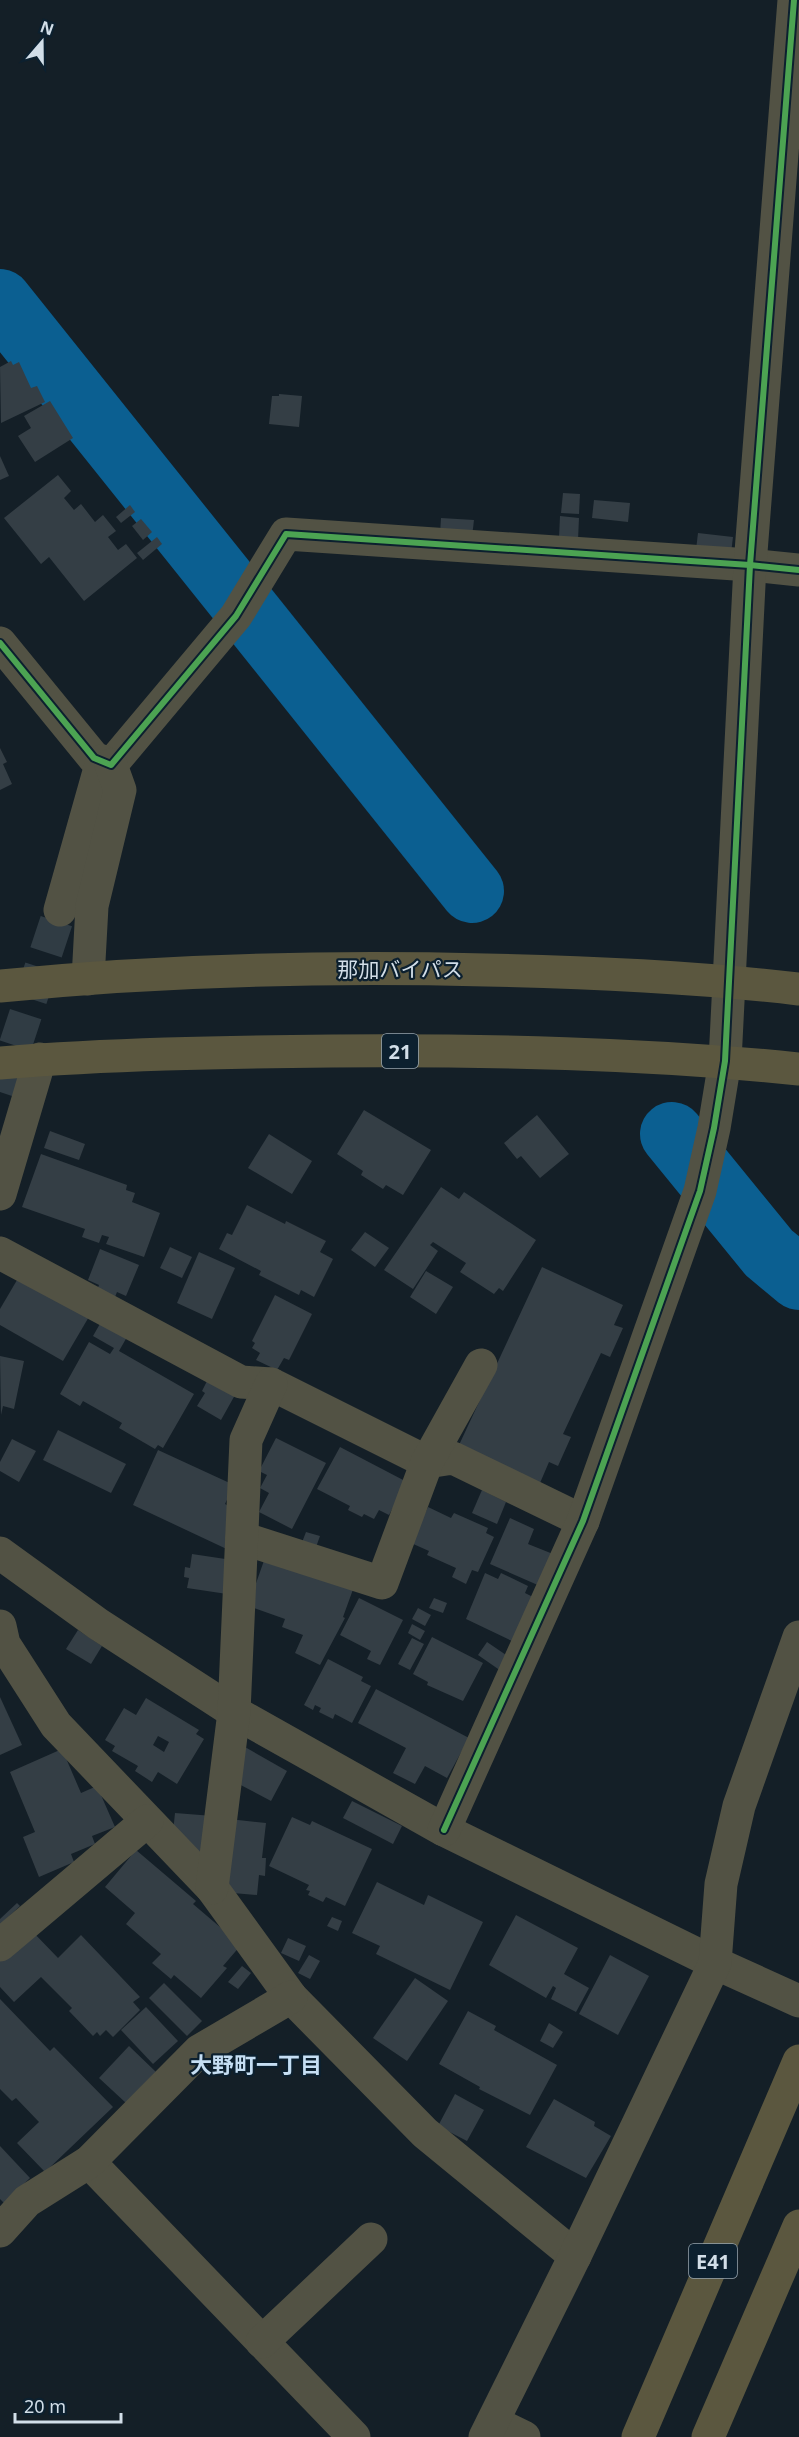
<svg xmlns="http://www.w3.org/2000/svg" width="799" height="2437" viewBox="0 0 799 2437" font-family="'Noto Sans','Noto Sans JP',sans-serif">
<rect width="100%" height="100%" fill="#141f27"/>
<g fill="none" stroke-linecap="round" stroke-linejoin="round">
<g stroke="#0b5f91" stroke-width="64">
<polyline points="0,301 472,891"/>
<polyline points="672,1134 769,1253 799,1278"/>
</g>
</g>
<g fill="#343e45" fill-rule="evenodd">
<polygon points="11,361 13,365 19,362 31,388 37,386 45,402 1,423 0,367"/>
<polygon points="279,394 302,396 299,427 269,424 272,396 279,396"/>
<polygon points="50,401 73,438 35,462 18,436 31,428 24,416"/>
<polygon points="0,456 9,476 0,480"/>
<polygon points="58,475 71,491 64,498 74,510 81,504 95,522 103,515 116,531 108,537 118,550 126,544 137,558 84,601 49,557 41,564 4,518"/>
<polygon points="563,493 580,494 579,514 561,513"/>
<polygon points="594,500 630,503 628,522 592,518"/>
<polygon points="130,505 135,512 121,523 116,517"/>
<polygon points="560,516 579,518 578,540 559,538"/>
<polygon points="441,518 474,520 472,537 440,535"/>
<polygon points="141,519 152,532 143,540 132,526"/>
<polygon points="698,533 733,537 730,562 695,558"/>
<polygon points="157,537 162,544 143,560 137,553"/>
<polygon points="0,748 7,762 3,764 12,784 0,790"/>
<polygon points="364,1110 431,1150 403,1195 386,1185 383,1189 361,1175 363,1171 337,1154"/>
<polygon points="537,1115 569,1154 540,1178 521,1156 517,1159 504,1143"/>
<polygon points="50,1131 85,1144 79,1160 44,1148"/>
<polygon points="269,1134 312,1161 292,1194 248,1168"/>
<polygon points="41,1154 127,1185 126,1190 135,1193 132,1202 160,1213 144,1257 106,1244 109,1237 102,1235 99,1243 82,1237 85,1229 22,1207"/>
<polygon points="441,1187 459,1199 464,1192 536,1240 503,1291 499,1288 494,1294 460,1272 466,1263 433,1242 430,1245 438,1251 413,1289 384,1270"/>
<polygon points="247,1205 285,1224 286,1221 326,1241 320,1252 333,1259 314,1297 301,1290 299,1295 259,1275 261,1271 219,1249 227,1233 232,1235"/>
<polygon points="365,1232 389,1248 375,1267 351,1250"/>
<polygon points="170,1247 192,1257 182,1278 160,1268"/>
<polygon points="100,1249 139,1265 126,1296 117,1292 115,1297 97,1290 99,1285 88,1280"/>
<polygon points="199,1252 235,1268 212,1319 177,1303"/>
<polygon points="542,1267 623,1305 614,1325 623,1328 610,1357 601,1353 563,1434 571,1437 558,1466 549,1462 540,1483 459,1445"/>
<polygon points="426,1271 453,1287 436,1314 410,1297"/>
<polygon points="20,1275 90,1315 63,1361 0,1325 0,1309"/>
<polygon points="275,1295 312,1314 289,1360 284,1358 277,1370 256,1360 260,1353 252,1348 255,1343 252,1341"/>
<polygon points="105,1315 131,1330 119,1351 194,1394 163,1448 158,1445 155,1449 119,1428 122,1423 83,1401 80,1406 60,1394 89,1342 110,1354 114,1348 93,1336"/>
<polygon points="0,1356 24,1361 14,1409 3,1406 1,1415"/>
<polygon points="208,1379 235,1395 221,1420 197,1406 205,1393 202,1391"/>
<polygon points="58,1430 126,1464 111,1493 43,1460"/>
<polygon points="276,1438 326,1463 292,1529 259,1512 269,1493 260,1488 267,1475 259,1471"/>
<polygon points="12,1439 36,1451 19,1482 0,1471 0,1462"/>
<polygon points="340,1447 407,1482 389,1515 379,1510 374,1519 364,1514 362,1517 348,1510 350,1506 317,1489"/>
<polygon points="158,1450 234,1485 225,1504 236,1510 233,1552 133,1505"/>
<polygon points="482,1490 506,1502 497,1524 472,1513"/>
<polygon points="428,1507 451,1518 454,1513 488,1528 486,1533 494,1537 478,1572 472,1570 466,1584 452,1577 456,1568 427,1555 429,1551 411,1543"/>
<polygon points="510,1518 534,1529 528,1544 553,1554 540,1586 490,1564"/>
<polygon points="306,1532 320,1536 315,1550 301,1545"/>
<polygon points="267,1552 355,1584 343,1617 345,1618 320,1665 295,1653 303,1635 282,1627 285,1619 248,1606"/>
<polygon points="192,1554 232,1560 227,1594 187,1588 189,1578 184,1577 185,1567 190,1568"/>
<polygon points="485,1573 498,1579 501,1573 528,1586 525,1593 535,1598 514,1642 466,1619"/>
<polygon points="359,1598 403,1620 380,1665 367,1659 371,1651 340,1635"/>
<polygon points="434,1598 447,1603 443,1613 429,1608"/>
<polygon points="418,1608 431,1615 425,1626 412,1619"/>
<polygon points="412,1624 425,1631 420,1640 408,1633"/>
<polygon points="78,1630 102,1646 91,1664 66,1649"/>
<polygon points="432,1637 483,1663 463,1701 427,1685 428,1682 413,1674"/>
<polygon points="412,1638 424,1644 410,1670 398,1664"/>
<polygon points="487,1642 509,1657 501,1671 478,1655"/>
<polygon points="328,1659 363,1677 361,1681 371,1686 352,1723 335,1714 333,1719 319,1712 321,1708 315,1705 313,1710 304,1705"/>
<polygon points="376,1689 469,1738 447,1778 425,1766 415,1784 393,1773 406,1748 358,1723"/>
<polygon points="0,1697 22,1745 0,1755"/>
<path d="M146,1698L199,1730L196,1734L204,1739L177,1784L158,1772L152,1782L135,1771L138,1766L112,1751L115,1746L105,1740L124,1708L136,1715ZM158,1736L169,1742L164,1752L153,1745Z"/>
<polygon points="236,1742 287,1771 271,1801 233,1781"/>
<polygon points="62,1749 81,1793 97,1786 115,1827 92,1836 95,1844 71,1854 74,1862 39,1877 23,1837 35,1832 10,1772"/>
<polygon points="352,1801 402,1826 393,1844 343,1818"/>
<polygon points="175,1813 213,1816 208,1866 172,1842"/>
<polygon points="292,1817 310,1825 312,1821 372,1849 345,1906 326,1897 323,1902 308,1895 310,1891 306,1890 309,1885 269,1866"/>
<polygon points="229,1819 266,1823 262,1858 266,1858 265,1876 259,1875 257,1895 221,1892"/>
<polygon points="136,1850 196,1901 193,1904 241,1945 223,1966 227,1968 201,1998 174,1975 171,1979 152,1963 161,1954 126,1924 135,1913 105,1887"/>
<polygon points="377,1882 424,1905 428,1895 483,1922 450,1990 376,1954 380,1946 352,1933"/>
<polygon points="17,1903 20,1906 0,1925 0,1919"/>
<polygon points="516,1915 578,1948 564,1974 589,1988 576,2012 551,1999 556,1988 553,1986 546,1998 489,1965"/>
<polygon points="332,1917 342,1921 338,1931 327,1926"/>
<polygon points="31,1930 58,1958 81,1935 140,1997 133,2002 140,2010 113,2037 106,2030 100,2036 97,2032 93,2036 69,2011 72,2008 41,1977 14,2002 0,1987 0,1960"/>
<polygon points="288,1938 306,1946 299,1961 281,1953"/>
<polygon points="309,1955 320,1961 310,1979 298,1973"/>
<polygon points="610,1955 649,1976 618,2035 579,2014"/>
<polygon points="242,1966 251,1973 238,1989 228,1982"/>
<polygon points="415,1978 448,2001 407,2061 373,2038"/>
<polygon points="164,1983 202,2021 187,2036 149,1998"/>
<polygon points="0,1999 50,2051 54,2047 113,2107 45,2172 17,2143 39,2122 16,2098 12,2101 0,2089"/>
<polygon points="146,2007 178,2041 153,2064 121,2030"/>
<polygon points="468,2011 496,2026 494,2030 557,2065 530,2115 479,2089 480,2087 439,2064"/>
<polygon points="549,2023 563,2032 553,2048 540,2041"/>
<polygon points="129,2046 156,2072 126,2103 99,2078"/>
<polygon points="455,2094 484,2110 467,2141 438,2126"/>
<polygon points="554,2099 595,2122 594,2126 611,2136 586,2178 526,2147"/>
<polygon points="0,2146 30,2178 4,2203 0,2199"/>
</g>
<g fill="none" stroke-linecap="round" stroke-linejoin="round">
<polyline stroke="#303c44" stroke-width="33" stroke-dasharray="33 16" stroke-linecap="butt" points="0,1092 60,910"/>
<g stroke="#525244" stroke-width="33">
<polyline points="0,643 94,758 111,765 236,616 286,534 750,565 799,570"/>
<polyline points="60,910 102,761"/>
<polyline points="88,979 92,906 120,790 111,765"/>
<polyline points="0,1194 40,1059"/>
<polyline points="0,1253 241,1382 271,1384 427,1462 453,1458 583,1521"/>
<polyline points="242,1538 382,1583 427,1462 481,1365"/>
<polyline points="0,1553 98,1624 234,1712 444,1830 715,1963 799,2001"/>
<polyline points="0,1626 4,1644 56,1725 212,1888 291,1997 425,2133 575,2256"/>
<polyline points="444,1830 583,1521 700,1191 714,1128 725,1061 750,565 794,0"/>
<polyline points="212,1888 234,1712 246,1440 271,1384"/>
<polyline points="0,1945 147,1821"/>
<polyline points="89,2162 354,2437"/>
<polyline points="0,2231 27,2201 89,2162 199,2051 291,1997"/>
<polyline points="262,2342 371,2239"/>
<polyline points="493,2422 524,2437"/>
<polyline points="485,2437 575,2256 715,1963 721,1884 739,1806 799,1637"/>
</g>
<g stroke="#5b573f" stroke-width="33">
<path d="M0,986C161,970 324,966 486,970C591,972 695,977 799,989"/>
<path d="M0,1063C110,1054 221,1052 332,1051C488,1050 644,1053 799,1069"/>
<polyline points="638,2437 799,2061"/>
<polyline points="708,2437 799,2226"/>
</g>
<defs>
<g id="cycleway">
<polyline points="0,643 94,758 111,765 236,616 286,534 750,565 799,570"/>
<polyline points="444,1830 583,1521 700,1191 714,1128 725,1061 750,565 794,0"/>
</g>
</defs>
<use href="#cycleway" stroke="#0c202f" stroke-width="10"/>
<use href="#cycleway" stroke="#4ca352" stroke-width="6"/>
</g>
<g text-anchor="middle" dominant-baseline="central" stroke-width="4.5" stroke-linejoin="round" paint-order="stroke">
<g fill="#0c202f" stroke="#97a5b0" stroke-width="1.5">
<rect x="382" y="1034" width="36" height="34" rx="4.5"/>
<rect x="689" y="2244" width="48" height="34" rx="4.5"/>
</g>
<g font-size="20" font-weight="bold" fill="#d2dee8">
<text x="400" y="1051">21</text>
<text x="713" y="2261">E41</text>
</g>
<g font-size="21" fill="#d2dee8" stroke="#0c202f">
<text x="400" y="969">那加バイパス</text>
</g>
<g font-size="22" font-weight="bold" fill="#c5def3" stroke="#0c202f">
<text x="256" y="2064">大野町一丁目</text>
</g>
</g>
<g transform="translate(42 42) rotate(20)" stroke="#0c202f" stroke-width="4.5" paint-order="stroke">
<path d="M0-4.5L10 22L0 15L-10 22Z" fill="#d2dee8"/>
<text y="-9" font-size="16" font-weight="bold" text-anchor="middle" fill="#d2dee8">N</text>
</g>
<path d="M15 2413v9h106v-9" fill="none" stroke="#d2dee8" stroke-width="3"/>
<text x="24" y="2413" font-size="18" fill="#d2dee8" stroke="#0c202f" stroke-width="4.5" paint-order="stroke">20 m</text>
</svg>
